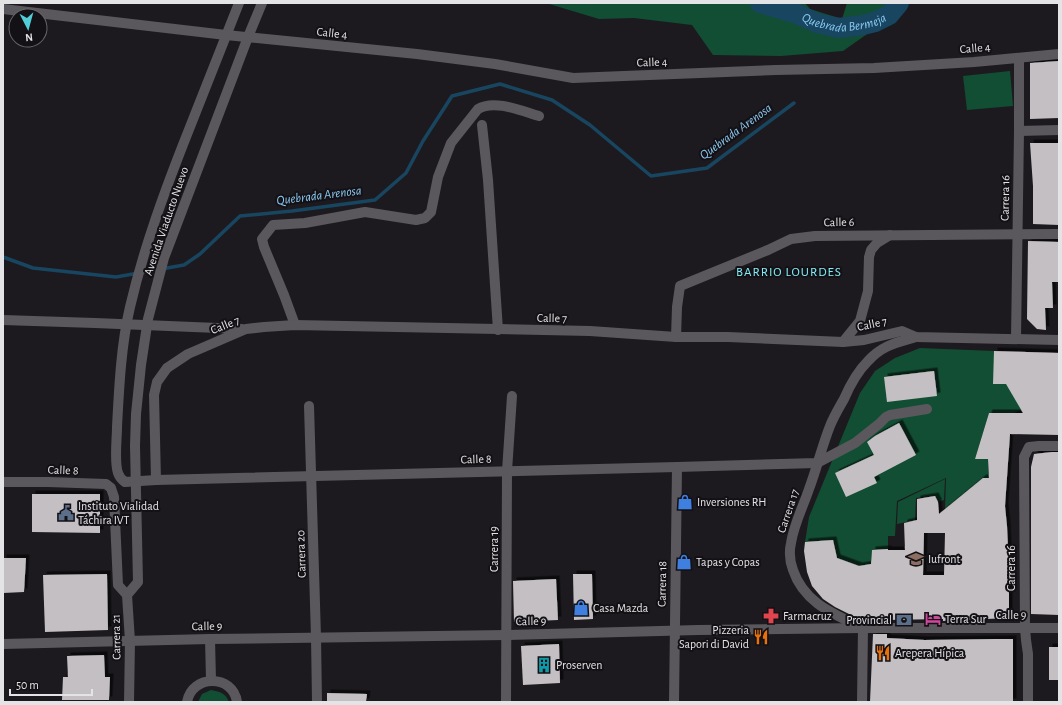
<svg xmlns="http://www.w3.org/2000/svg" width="1062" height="705" viewBox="0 0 1062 705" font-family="'Alegreya Sans',sans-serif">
<defs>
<filter id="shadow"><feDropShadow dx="3.5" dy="-3.5" stdDeviation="0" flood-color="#0009"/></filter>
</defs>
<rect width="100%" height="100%" fill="#1c1a1e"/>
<g fill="#124e33">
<polygon points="546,3 805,3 810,9 842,19 847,3 904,3 880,25 843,51 781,56 713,55 692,25 634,18 599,19"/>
<polygon points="1010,71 1013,106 967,110 963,76"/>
<polygon points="920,348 994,351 994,384 1024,384 1021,410 1014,413 989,413 975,459 988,459 989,478 983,478 945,509 946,478 897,501 895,536 888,536 888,549 872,550 871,564 859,566 837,558 833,540 805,542 809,517 860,393 875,371 895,358"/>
<polygon points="945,479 944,500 932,504 933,496 916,498 915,520 897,524 898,502"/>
<path d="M211,690C221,692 225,693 229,702H198L202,694Z"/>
</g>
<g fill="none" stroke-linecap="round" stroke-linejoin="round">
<polyline stroke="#184661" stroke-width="3.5" points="3,257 33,268 116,277 184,265 200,254 240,216 292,211 375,200 406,173 423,141 452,96 500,84 552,100 590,125 651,176 707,168 794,103"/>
<path stroke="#184661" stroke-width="20" id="s1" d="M760,3L797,14L817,23L839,28L863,25L875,22L889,15L899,3"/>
</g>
<g fill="#c3bfc3" fill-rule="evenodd" filter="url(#shadow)">
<polygon points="1059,61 1059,118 1030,119 1030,63"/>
<polygon points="1030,143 1059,143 1059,225 1033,224 1033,186"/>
<polygon points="1028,241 1059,242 1059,282 1052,282 1053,308 1045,308 1046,330 1037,329 1027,319"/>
<path d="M994,351L1059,353V435L1010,434L1005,506L1007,526L1009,568V618L943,621V619L887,620V622H874L863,621L835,607L823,599L812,586L807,572L804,551L805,542L833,540L837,558L859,566L871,564L872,550L888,549V550H905L904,523L917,520V499L935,496L938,502L939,514L983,478H989L988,459H975L989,413H1023L1006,384H993ZM924,533H945L944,575H923Z"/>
<polygon points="934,371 937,396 887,402 884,377"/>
<polygon points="899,423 916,455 874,477 877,483 846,497 835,473 874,455 867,442 875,436"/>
<polygon points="1052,452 1059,452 1059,615 1031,614 1031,467 1034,454"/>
<polygon points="32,494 100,494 100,533 32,532"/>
<polygon points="3,558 26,558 24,592 3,593"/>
<polygon points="107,574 108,630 45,632 43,575"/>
<polygon points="573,574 592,574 593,619 574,620"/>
<polygon points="556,579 558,620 514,622 513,581"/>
<polygon points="873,634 887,634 887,638 925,640 995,639 1013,639 1013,702 870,702"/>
<polygon points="559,644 560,683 523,685 521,646"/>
<rect x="1049" y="647" width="10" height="33"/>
<polygon points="104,655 105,677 110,677 109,700 62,700 63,677 68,677 67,656"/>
<polygon points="327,693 367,694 366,702 327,702"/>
</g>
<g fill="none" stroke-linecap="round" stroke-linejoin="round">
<g stroke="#5a585c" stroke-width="10">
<path d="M239,3C222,46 205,89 188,132C165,190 144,247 130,307C121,345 119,389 117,427C117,439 114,462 118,473C119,476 122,480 125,482L156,480L677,467L817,463L855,443L879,424L886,417L890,415L927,409"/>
<polyline points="3,9 226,35 417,54 495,64 573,78 776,70 874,68 974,62 1059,54"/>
<polyline points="482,125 488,180 498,330"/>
<polyline points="1019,131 1059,130"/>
<polyline points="3,320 95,323 242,329"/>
<path d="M295,325L284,295L264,247L262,239L273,225L305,223L365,212L416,220L425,218L431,212L438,177L451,143L478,109C494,99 522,111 539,116"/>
<polyline points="676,337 677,307 680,286 768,250 791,239 815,236 1059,234"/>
<polyline points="1016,339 1019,131 1019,58"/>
<polyline points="843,342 860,321 868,291 869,257 871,250 877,243 890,235"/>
<polyline points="309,406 316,637 317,702"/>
<polyline points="156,480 154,395 157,382 167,368 188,354 246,329 264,327 295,325 590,331 676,337 728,337 843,342 864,340 902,331 916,337 1059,340"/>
<polyline points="3,482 48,482 106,484 111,488 114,497 118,585 127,595"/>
<polyline points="210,639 211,680"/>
<polyline points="3,644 210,639 507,635 698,630 863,628 1059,628"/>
<polyline points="129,702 130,641 127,595 138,582 135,446 136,414 141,365 148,319 164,258 248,37 262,3"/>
<path d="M187,702C192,674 233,674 237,702"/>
<polyline points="506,702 507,471 512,396"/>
<polyline points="674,702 677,467"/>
<path d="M862,702L863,628C834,614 804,603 793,570C790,562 789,552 791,543C794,524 803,507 809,489C817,468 822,446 830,426C834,416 839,408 844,399C850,385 857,372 868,361C883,345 896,343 916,337"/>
<polyline points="1028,702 1028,654 1026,640 1025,628 1024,457 1029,447 1039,446 1059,446"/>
</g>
</g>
<defs>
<symbol id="shop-bare" viewBox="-9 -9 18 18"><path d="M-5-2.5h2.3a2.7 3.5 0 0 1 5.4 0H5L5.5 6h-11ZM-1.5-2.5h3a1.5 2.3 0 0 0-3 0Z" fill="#3f7fe0" stroke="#131115" stroke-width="2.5" paint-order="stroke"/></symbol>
<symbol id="civic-bare" viewBox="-9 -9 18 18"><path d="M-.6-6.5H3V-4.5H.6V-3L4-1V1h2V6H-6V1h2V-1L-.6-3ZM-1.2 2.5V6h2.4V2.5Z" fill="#5c6f8a" stroke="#131115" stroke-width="2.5" paint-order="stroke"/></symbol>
<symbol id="university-bare" viewBox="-9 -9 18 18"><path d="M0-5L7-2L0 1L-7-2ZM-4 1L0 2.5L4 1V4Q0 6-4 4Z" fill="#8d6e63" stroke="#131115" stroke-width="2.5" paint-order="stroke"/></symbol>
<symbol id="pharmacy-bare" viewBox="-9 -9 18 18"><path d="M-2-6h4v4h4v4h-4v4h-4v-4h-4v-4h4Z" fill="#e0444e" stroke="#131115" stroke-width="2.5" paint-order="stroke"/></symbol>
<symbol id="hotel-bare" viewBox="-9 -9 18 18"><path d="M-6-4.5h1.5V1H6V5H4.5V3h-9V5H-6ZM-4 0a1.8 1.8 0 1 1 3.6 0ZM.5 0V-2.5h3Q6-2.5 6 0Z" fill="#d1479c" stroke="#131115" stroke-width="2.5" paint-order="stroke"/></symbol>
<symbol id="bank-bare" viewBox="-9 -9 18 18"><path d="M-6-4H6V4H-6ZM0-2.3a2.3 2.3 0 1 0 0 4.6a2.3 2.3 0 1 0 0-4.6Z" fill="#5c6f8a" stroke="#131115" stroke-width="2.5" paint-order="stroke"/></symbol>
<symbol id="restaurant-bare" viewBox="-9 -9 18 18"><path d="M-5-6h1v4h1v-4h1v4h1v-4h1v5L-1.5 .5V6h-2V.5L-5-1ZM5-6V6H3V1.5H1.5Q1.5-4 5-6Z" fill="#e8710a" stroke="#131115" stroke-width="2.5" paint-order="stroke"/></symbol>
<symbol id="building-bare" viewBox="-9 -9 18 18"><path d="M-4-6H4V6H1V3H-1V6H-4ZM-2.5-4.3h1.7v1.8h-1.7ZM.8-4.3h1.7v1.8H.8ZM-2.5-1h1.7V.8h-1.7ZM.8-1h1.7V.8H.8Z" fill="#0f9aa8" stroke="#131115" stroke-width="2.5" paint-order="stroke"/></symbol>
</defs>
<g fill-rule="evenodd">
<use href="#shop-bare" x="674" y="491" width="22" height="22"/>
<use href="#civic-bare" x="55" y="502" width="22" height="22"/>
<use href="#university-bare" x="905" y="548" width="22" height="22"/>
<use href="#shop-bare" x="673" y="551" width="22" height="22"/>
<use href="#shop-bare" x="570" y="597" width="22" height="22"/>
<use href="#pharmacy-bare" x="760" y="605" width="22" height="22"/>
<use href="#hotel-bare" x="922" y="608" width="22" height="22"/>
<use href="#bank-bare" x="893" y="609" width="22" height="22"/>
<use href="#restaurant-bare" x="750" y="626" width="22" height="22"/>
<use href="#restaurant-bare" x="872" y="642" width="22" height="22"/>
<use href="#building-bare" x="533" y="654" width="22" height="22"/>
</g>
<g text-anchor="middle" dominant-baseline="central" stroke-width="4" stroke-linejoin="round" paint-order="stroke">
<g font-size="12" fill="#e4e3e5" stroke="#131115">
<text transform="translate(332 33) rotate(6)">Calle 4</text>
<text transform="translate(975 48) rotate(-5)">Calle 4</text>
<text transform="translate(652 62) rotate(-2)">Calle 4</text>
<text transform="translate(1005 198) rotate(-89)">Carrera 16</text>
<text transform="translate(166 221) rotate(-71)">Avenida Viaducto Nuevo</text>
<text transform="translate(839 222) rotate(-1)">Calle 6</text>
<text transform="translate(552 318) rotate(1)">Calle 7</text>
<text transform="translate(872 324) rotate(-12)">Calle 7</text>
<text transform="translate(225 325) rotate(-22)">Calle 7</text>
<text transform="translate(476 459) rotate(-2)">Calle 8</text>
<text transform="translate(63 470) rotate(2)">Calle 8</text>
<text transform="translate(788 511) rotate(-71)">Carrera 17</text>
<text transform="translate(494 549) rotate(-90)">Carrera 19</text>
<text transform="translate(301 554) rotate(-92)">Carrera 20</text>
<text transform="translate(1011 568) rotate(-90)">Carrera 16</text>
<text transform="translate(662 584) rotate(-89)">Carrera 18</text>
<text x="1011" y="615">Calle 9</text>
<text transform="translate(531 621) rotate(-1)">Calle 9</text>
<text transform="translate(207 626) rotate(-1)">Calle 9</text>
<text transform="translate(116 637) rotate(-91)">Carrera 21</text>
</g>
<g font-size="12" fill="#e4e3e5" stroke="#131115" text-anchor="start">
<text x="697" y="502">Inversiones RH</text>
<text x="78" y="506">Instituto Vialidad<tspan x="78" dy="14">Táchira IVT</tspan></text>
<text x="928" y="559">Iufront</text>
<text x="696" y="562">Tapas y Copas</text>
<text x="593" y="608">Casa Mazda</text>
<text x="783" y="616">Farmacruz</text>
<text x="945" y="619">Terra Sur</text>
<text x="892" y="620" text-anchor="end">Provincial</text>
<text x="749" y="630" text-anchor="end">Pizzeria<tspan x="749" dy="14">Sapori di David</tspan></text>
<text x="895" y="653">Arepera Hípica</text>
<text x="556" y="665">Proserven</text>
</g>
<g font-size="13" font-style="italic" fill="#8ccaf3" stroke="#131115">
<text stroke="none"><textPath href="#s1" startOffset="88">Quebrada Bermeja</textPath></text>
<text transform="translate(736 132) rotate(-36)">Quebrada Arenosa</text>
<text transform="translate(319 196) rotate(-7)">Quebrada Arenosa</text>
</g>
<g font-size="13" letter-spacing="1" fill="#82eef7" stroke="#131115">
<text x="789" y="272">BARRIO LOURDES</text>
</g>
</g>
<rect width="1062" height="705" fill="none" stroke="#e4e3e5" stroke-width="8"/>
<g transform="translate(28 28) rotate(174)"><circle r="19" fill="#131115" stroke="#676568"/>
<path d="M0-3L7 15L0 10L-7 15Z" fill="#52ccd6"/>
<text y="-6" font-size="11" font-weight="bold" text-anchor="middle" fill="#e4e3e5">N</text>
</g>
<path d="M10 689v6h82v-6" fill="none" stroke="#e4e3e5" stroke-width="2"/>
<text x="16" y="689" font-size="12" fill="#e4e3e5" stroke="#131115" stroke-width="3" paint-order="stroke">50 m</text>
</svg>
